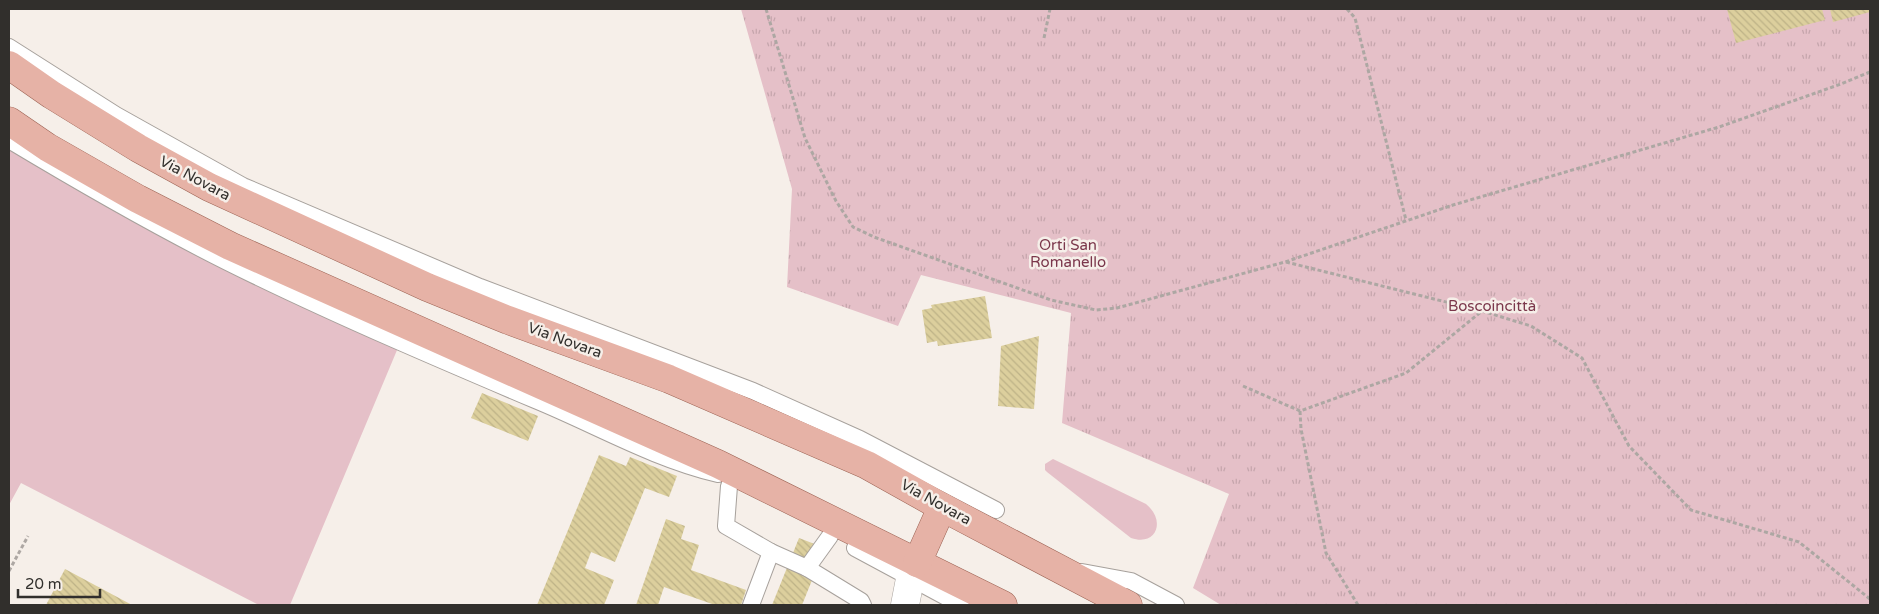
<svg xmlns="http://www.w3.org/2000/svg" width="1879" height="614" viewBox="0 0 1879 614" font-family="'Varela Round',sans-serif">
<defs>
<pattern id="park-tufts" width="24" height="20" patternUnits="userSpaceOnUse" patternTransform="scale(1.25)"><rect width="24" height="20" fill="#e5c0c8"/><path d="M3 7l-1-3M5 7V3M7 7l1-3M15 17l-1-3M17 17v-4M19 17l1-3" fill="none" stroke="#c5a5ac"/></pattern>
<pattern id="building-back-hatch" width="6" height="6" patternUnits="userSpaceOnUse" patternTransform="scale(1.25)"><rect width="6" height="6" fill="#dccf9d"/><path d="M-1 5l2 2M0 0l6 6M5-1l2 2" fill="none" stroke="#bdb287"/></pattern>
</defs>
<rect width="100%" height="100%" fill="#f6efe9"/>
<g fill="#e5c0c8">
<polygon points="9,147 400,343 290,605 259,605 21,483 9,505"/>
<path d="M1053,459L1146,504C1166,520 1157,547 1131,538L1047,472L1045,470V464Z"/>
</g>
<polygon fill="url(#park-tufts)" points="741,9 1870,9 1870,605 1221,605 1193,588 1229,494 1062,423 1071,313 921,275 898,326 787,287 792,189"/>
<g fill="url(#building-back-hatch)">
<polygon points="1727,9 1822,9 1825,20 1736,43"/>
<polygon points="1830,9 1870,9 1870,12 1833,22"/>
<polygon points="985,296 992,338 938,346 937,341 927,343 922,310 932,308 931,305"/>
<polygon points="1039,336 1034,409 998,406 1001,346"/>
<polygon points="482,393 538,416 528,441 471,418"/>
<polygon points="599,455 626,466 630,457 677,476 669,497 645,488 615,562 591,552 585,568 614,580 604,605 537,605"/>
<polygon points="666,519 685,526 681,539 699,545 691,570 746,590 741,605 715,605 664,587 658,605 636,605"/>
<polygon points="799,538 825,548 802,605 772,605"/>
<polygon points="65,569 132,605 46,605"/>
</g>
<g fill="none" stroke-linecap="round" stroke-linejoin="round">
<defs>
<g id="lane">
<polyline points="9,47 116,115 243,186 480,287 753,391 860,439 996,510"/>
<path d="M9,140C89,188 170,235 254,275C347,320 441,360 535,400C596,425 654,459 718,474"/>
<polyline points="729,486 726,526 771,552 807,568 861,601 863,605"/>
<polyline points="855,548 961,605"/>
<polyline points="807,568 830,536"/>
<polyline points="1082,572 1131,581 1176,605"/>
<polyline points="751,605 771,552"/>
</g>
<polyline id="street" points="905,605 910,579 917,563"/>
<g id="primary">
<polyline points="9,65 52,95 138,148 209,187 427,287 508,320 669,379 867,465 942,507 1128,605"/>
<polyline points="9,121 47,147 138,199 230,246 718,464 1003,605"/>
<polyline points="917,563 942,507"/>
</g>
</defs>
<use href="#lane" stroke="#a7a19c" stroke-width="18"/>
<use href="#street" stroke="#a7a19c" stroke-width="29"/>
<use href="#primary" stroke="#9c6354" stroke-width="29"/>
<g stroke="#ada7a3" stroke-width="3" stroke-dasharray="4 2.5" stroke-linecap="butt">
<polyline points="766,9 805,138 836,201 853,227 874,237 1051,300 1096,310 1117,308 1285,262 1453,205 1719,127 1841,84 1870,72"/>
<polyline points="1347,9 1355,18 1406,220"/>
<polyline points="1044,38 1050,9"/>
<polyline points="1286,262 1482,311 1531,326 1582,358 1629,446 1691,510 1799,542 1870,599"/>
<polyline points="1243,386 1300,411 1406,373 1482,311"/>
<polyline points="1300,411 1301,429 1326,553 1358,605"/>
<polyline points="9,571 28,536"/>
</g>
<use href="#lane" stroke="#fff" stroke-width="16"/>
<use href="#street" stroke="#fff" stroke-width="28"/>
<use href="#primary" stroke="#e6b2a6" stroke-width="28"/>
</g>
<g text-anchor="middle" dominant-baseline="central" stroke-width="5" stroke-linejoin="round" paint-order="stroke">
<g font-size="15" fill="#312f2c" stroke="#f6efe9">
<text transform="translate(195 178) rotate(28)">Via Novara</text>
<text transform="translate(565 340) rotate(20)">Via Novara</text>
<text transform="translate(936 502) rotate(29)">Via Novara</text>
</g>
<g font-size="15" fill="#7b374b" stroke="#f6efe9">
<text x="1068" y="245">Orti San<tspan x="1068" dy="17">Romanello</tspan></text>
<text x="1492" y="306">Boscoincittà</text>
</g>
</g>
<rect width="1879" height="614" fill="none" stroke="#312f2c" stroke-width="20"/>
<path d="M18 589v8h82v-8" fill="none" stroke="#312f2c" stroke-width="2.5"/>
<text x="25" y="589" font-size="15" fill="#312f2c" stroke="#f6efe9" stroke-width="4" paint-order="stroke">20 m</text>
</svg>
